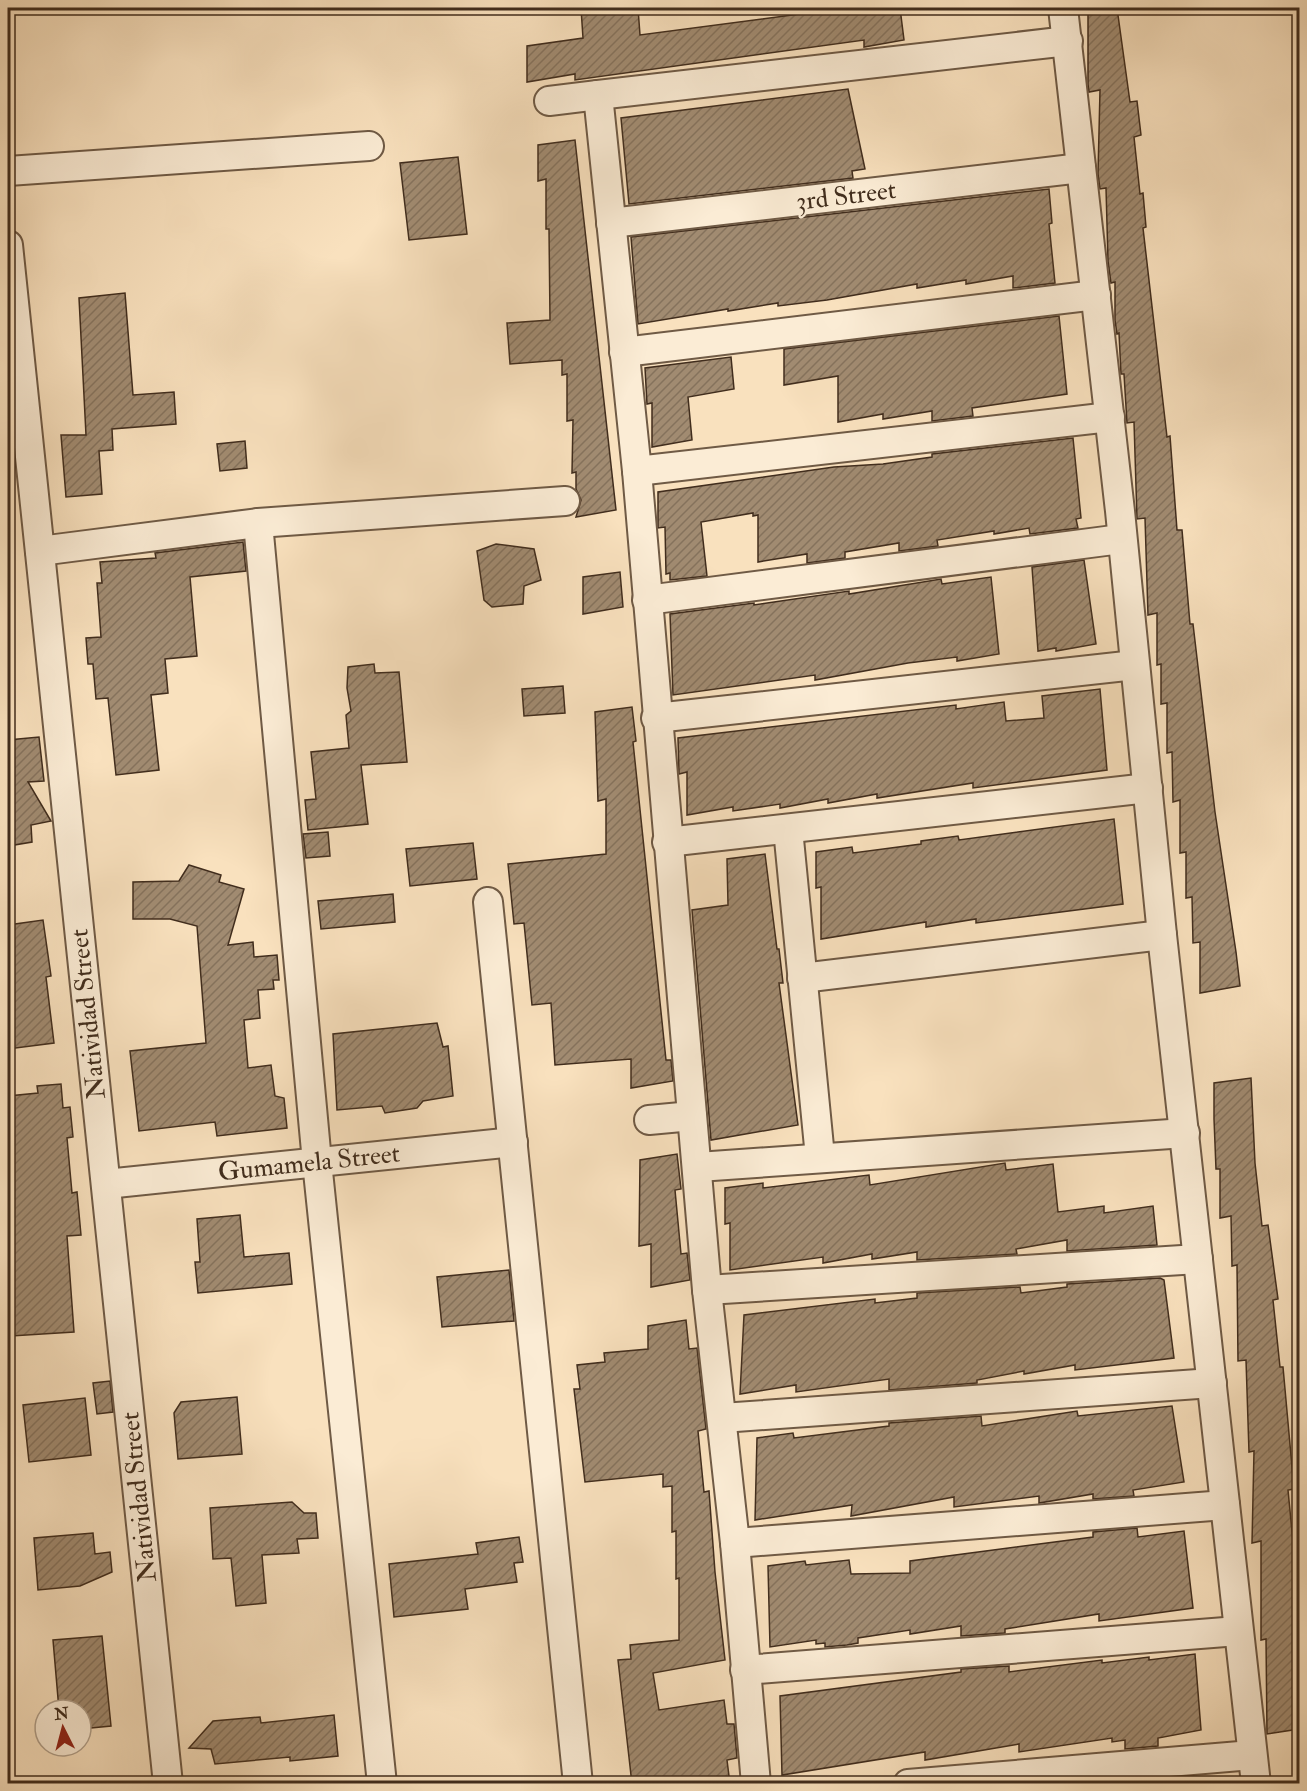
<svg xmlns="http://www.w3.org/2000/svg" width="1307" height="1791" viewBox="0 0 1307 1791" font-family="'IM FELL Double Pica',serif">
<defs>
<pattern id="building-hatch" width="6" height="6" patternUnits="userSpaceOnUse" patternTransform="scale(1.5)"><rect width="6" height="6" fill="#a18b71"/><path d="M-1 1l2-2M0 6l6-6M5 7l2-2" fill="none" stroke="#85725c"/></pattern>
</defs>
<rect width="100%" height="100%" fill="#f9e1be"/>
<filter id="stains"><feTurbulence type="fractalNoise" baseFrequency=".00333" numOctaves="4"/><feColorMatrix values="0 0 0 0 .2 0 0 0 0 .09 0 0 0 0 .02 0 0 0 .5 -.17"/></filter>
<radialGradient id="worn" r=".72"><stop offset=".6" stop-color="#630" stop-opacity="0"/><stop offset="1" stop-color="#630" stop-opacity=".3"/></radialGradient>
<g fill="url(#building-hatch)" stroke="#412d1d" stroke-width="1.5">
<polygon points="581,8 638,8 640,35 845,8 845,13 900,8 904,40 864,47 864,40 575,80 575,74 527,82 527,46 583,38"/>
<polygon points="1088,8 1117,8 1130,102 1137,101 1141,135 1134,137 1140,194 1143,193 1146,227 1143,228 1167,437 1170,436 1177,530 1182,530 1190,624 1193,624 1215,812 1236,952 1240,986 1200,993 1200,942 1193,943 1192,897 1186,898 1186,852 1180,853 1180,800 1173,802 1172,752 1167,753 1167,703 1161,704 1161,664 1157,665 1157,613 1148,615 1145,518 1137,519 1134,422 1127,423 1124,374 1121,374 1119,333 1117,334 1115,320 1115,282 1111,283 1108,261 1106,188 1100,189 1098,174 1100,90 1089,92 1088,84"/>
<polygon points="848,89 865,169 852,171 853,178 629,204 621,118"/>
<polygon points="575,140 616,510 576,517 581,500 576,489 576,472 572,473 573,420 567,421 567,374 562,375 562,360 510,364 507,323 550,320 549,229 546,229 546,179 538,181 538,145"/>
<polygon points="458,157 467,234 409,240 400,163"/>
<polygon points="1049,189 1052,223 1049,224 1055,283 1013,288 1013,276 966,284 966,280 917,288 917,284 827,300 778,306 778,303 728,311 728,309 638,324 631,237"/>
<polygon points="125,293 133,395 174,392 176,424 112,429 113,450 99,451 102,494 66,497 61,435 86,435 79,298"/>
<polygon points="1059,316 1067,394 972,408 973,416 932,421 932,411 883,419 883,414 838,422 838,376 784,385 784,349"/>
<polygon points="731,357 734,389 688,397 692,440 652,447 652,403 647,404 645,368"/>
<polygon points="1073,438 1081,518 1076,519 1078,528 1030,534 1029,528 994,534 994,531 937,540 938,546 899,551 899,543 845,552 845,558 807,563 807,554 758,562 758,515 753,516 753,513 701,522 707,576 670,580 670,573 666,574 665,527 658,528 658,492 834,467 883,464 932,457 932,454"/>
<polygon points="245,441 247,468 220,471 217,444"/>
<polygon points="243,542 246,571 190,577 197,656 165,659 168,693 151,695 159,770 116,775 108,698 96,699 93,664 88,664 86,638 101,637 97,583 102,583 100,562 156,558 155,553"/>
<polygon points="496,544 534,549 541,580 524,586 523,604 492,607 484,600 477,551"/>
<polygon points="1084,560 1096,644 1056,651 1056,648 1038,651 1032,567"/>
<polygon points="620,572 623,607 583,614 583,577"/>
<polygon points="991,577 999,654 957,661 957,657 908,663 815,680 815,675 673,695 670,614 754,603 754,605 849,591 849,594 941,579 942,584"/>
<polygon points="374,664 375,673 399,672 407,762 361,765 368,824 308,830 305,800 316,799 311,752 349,748 346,715 351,711 347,688 348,667"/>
<polygon points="563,686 565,713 524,716 522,689"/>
<polygon points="1100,689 1107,770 973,788 973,783 877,798 877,794 828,803 828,799 780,808 780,804 733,811 733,807 687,815 687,772 679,774 678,738 956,705 956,709 1004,702 1006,721 1044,718 1042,696"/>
<polygon points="632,707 636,741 633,742 666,1060 671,1060 673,1081 631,1088 631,1059 555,1065 551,1003 532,1005 524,923 514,924 508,864 606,854 606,799 598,801 595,712"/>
<polygon points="39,737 44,781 28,782 51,821 31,825 32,842 8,846 8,740"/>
<polygon points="1114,819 1123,904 976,923 976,919 926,927 926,922 821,939 821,887 816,888 816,852 852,847 853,853 921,844 921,841 958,836 959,840"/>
<polygon points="328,832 330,856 306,858 303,834"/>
<polygon points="473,843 477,879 410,886 406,849"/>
<polygon points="765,854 777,949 779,949 783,983 779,983 798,1125 711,1140 692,910 728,905 727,859"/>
<polygon points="189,865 221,875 219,882 244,889 228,945 253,942 254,957 277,955 279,980 273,980 274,989 258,990 260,1018 244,1020 248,1068 271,1065 275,1096 284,1098 287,1128 217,1136 215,1122 139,1131 130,1051 206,1043 197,926 170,919 133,919 133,882 179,881"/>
<polygon points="393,894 395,922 321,929 318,901"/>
<polygon points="43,920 51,976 46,977 54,1043 8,1049 8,925"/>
<polygon points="437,1023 443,1047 448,1046 453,1096 423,1101 417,1108 385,1113 382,1106 337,1110 333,1034"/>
<polygon points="1251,1078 1255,1163 1262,1226 1268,1225 1278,1299 1273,1300 1280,1367 1283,1367 1294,1489 1288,1490 1294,1552 1298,1551 1299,1568 1299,1586 1296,1587 1299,1616 1299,1729 1267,1734 1266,1639 1261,1640 1261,1541 1252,1543 1254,1451 1249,1452 1246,1360 1238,1361 1237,1265 1232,1266 1231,1216 1220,1218 1220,1169 1216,1169 1214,1119 1214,1083"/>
<polygon points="61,1084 63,1108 70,1107 73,1137 67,1138 72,1193 77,1192 81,1235 67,1236 74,1332 11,1336 8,1288 8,1096 38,1093 37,1086"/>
<polygon points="677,1154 681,1189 675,1190 681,1254 687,1253 690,1280 651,1287 651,1244 639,1246 640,1160"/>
<polygon points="1005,1163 1006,1170 1053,1164 1058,1212 1104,1206 1104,1213 1153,1206 1157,1245 1067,1251 1067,1240 1016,1249 1017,1254 917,1260 917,1252 872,1259 872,1254 823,1263 823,1257 730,1270 730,1223 725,1224 725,1188 763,1183 763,1188 869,1175 870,1185"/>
<polygon points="240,1215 244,1257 289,1253 292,1284 198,1293 195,1262 200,1262 197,1219"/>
<polygon points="509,1270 514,1321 442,1327 437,1277"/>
<polygon points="1160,1278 1164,1280 1174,1358 1075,1370 1075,1365 1024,1374 1024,1371 977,1380 977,1383 889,1390 889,1379 796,1392 796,1385 740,1394 744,1315 875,1299 875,1303 917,1298 917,1293 1020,1287 1021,1293 1067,1287 1067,1284"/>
<polygon points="686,1320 689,1349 697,1348 706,1429 698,1431 704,1492 709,1491 715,1572 725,1660 653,1673 659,1710 724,1700 727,1724 734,1724 737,1758 727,1760 730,1784 632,1784 618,1660 631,1659 630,1645 679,1640 679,1578 676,1579 676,1531 672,1532 672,1486 663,1487 663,1474 585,1482 574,1389 580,1389 577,1365 605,1362 604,1353 648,1349 648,1326"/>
<polygon points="110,1381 113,1412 97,1414 93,1383"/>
<polygon points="237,1397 242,1454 178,1459 174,1413 181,1402"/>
<polygon points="85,1398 91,1455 29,1462 23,1405"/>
<polygon points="1172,1406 1184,1482 1133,1490 1134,1496 1093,1499 1093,1494 1039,1503 1039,1496 954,1507 954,1497 851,1516 852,1505 755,1520 757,1438 793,1433 794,1438 889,1426 889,1423 981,1416 982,1426 1077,1411 1078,1416"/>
<polygon points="292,1502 304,1513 316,1513 318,1538 297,1539 299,1553 262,1555 266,1603 236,1606 231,1558 213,1559 210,1508"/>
<polygon points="1137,1528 1138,1537 1184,1531 1193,1608 1099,1621 1099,1614 1005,1629 1005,1633 961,1636 961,1626 910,1634 910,1630 858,1638 858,1643 847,1645 825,1647 825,1643 816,1644 816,1640 770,1647 768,1566 805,1561 806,1565 849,1560 851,1574 910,1573 910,1561 1093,1537 1093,1532"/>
<polygon points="93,1533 95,1554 110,1552 112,1572 80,1586 38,1590 34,1538"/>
<polygon points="519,1537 523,1562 514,1563 517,1582 465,1589 468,1609 394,1617 389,1564 478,1554 476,1543"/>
<polygon points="102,1636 111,1726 81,1729 81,1710 59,1710 53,1640"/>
<polygon points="1195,1654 1201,1730 1158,1738 1158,1746 1125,1749 1125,1740 1112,1742 1112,1738 1019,1752 1019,1744 925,1760 925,1752 782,1775 780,1696 961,1672 961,1669 1009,1666 1009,1672 1102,1660 1102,1663 1149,1657 1149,1660"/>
<polygon points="334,1715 338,1756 290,1761 290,1757 215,1764 211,1749 189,1748 213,1721 260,1717 261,1723"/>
</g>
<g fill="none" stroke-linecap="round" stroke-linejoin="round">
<defs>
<g id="minor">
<polyline points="1063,8 1120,511 1162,935 1256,1784"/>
<polyline points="549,101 598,95"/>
<polyline points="8,171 369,146"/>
<polyline points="611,223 1081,168"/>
<polyline points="8,245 168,1784"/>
<polyline points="624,352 1096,295"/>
<polyline points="637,471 1110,417"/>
<polyline points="258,523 317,1162 382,1784"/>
<polyline points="40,551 258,523 565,501"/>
<polyline points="647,600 1121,539"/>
<polyline points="656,718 1135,665"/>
<polyline points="788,829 820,1157"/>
<polyline points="667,842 1148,788"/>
<polyline points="488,902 578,1784"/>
<polyline points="802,978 1162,935"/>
<polyline points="649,1120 692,1116"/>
<polyline points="698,1167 1185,1133"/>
<polyline points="106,1184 513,1142"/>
<polyline points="707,1290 1198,1259"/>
<polyline points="722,1418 1212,1383"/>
<polyline points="735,1543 1225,1505"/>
<polyline points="745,1670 1238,1631"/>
<polyline points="756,1784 735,1543 707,1290 637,471 598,95 1068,41"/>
<polyline points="908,1784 1252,1755"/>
</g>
</defs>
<use href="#minor" stroke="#6f5a45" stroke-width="32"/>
<use href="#minor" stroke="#fbecd5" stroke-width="28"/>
</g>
<g text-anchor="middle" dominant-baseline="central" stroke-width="4.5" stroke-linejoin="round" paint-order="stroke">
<g font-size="26" fill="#412d1d" stroke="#fbecd5">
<text transform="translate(846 196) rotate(-7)">3rd Street</text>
<text transform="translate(88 1014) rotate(-96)">Natividad Street</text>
<text transform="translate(309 1163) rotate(-6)">Gumamela Street</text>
<text transform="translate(139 1497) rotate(-96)">Natividad Street</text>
</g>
</g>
<rect width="1307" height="1791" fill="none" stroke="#f9e1be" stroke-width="30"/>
<rect x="9" y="9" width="1289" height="1773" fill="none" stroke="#412d1d" stroke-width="3"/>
<rect x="15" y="15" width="1277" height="1761" fill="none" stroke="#412d1d" stroke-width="1.5"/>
<g transform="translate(63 1728) rotate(354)"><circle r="28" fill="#fbecd5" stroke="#b1a08b" stroke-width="1.5"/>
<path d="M0-4.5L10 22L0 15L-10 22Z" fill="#8f2418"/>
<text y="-9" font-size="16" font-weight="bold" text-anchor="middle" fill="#412d1d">N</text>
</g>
<rect width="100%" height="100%" filter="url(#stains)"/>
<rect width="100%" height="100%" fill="url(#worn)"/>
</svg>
